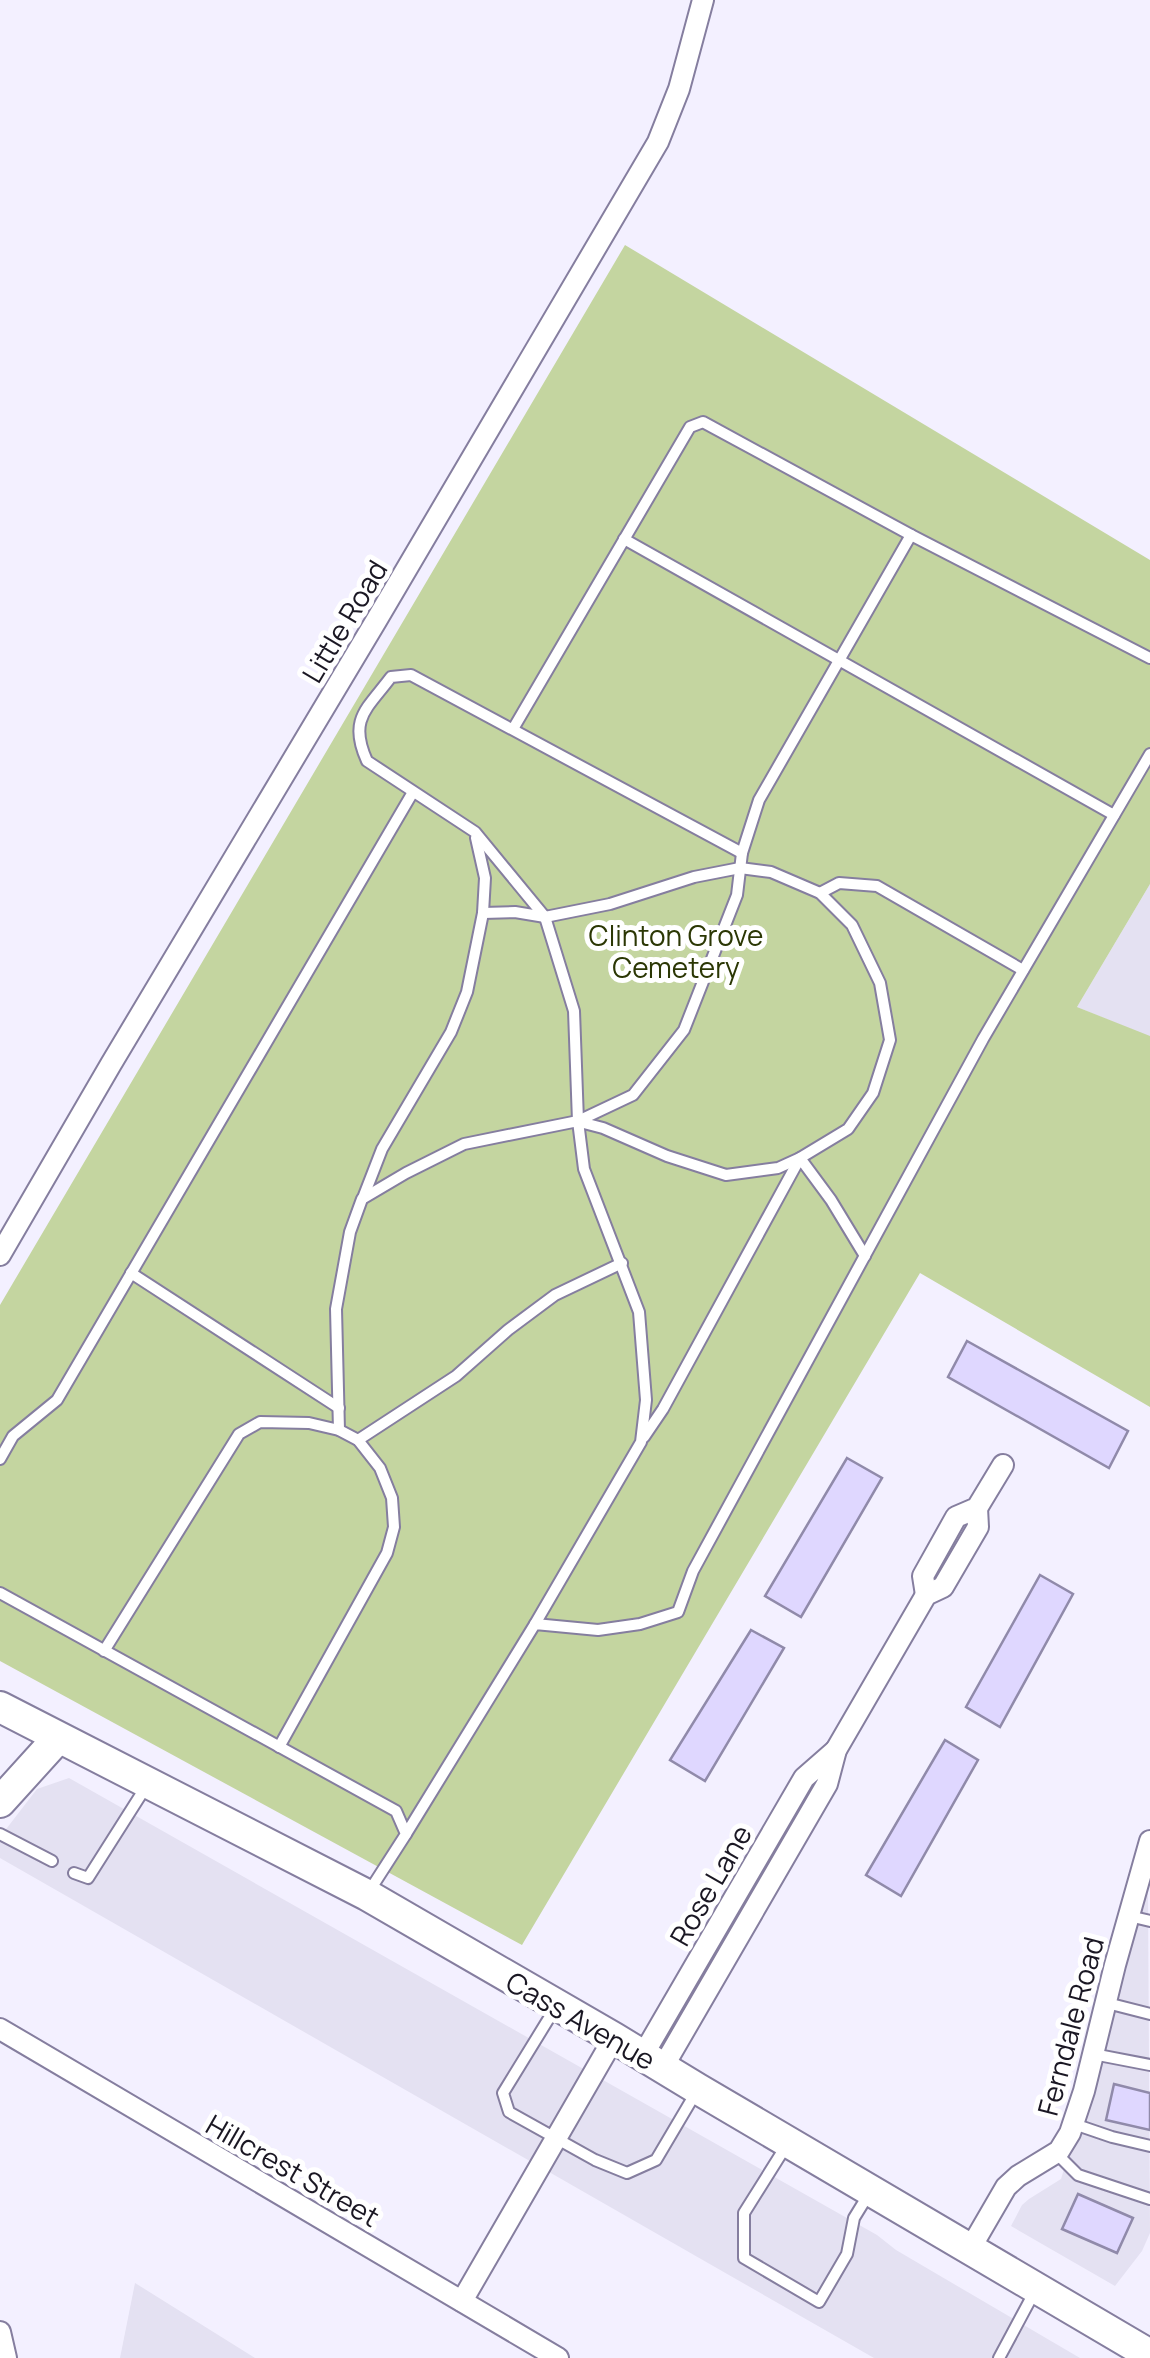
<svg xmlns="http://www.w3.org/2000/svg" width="1150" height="2358" viewBox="0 0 1150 2358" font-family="Manrope,sans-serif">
<rect width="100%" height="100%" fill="#f3f0ff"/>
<g fill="#e4e1f2">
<polygon points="1150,884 1150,1037 1077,1007"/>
<polygon points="69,1778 877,2235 896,2250 1080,2358 874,2358 0,1858 0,1837 37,1789"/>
<polygon points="1148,1891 1150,2233 1142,2251 1115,2286 1011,2226 1022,2205 1029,2199 1061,2179"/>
<polygon points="135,2283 255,2358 120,2358"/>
</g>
<polygon fill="#c4d5a0" points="625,245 1150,560 1150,884 1077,1007 1150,1036 1150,1407 920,1273 522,1945 0,1661 0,1305"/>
<g fill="#dfd7ff" stroke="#908aaa" stroke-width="2.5">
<polygon points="967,1341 1128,1431 1109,1468 948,1377"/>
<polygon points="847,1458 882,1478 801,1617 765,1596"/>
<polygon points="1040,1575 1073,1594 1000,1727 966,1707"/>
<polygon points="751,1630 784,1648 705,1781 670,1760"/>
<polygon points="945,1740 978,1760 901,1896 866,1875"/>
<polygon points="1114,2084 1150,2093 1150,2130 1106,2120"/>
<polygon points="1078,2194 1133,2218 1117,2253 1062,2229"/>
</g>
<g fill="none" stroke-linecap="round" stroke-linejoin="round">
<defs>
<g id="lane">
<polyline points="624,539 1114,815"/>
<polyline points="513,729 690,427 703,422 911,535"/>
<polyline points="820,893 839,883 877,886 1023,970"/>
<polyline points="483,913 515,912 545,917 610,904 694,877 740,868 771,872 820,893 852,925 880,983 890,1040 873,1093 848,1129 800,1158 778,1168 726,1175 667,1156 603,1128 580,1122"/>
<polyline points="363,1198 382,1149 451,1032 467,992 483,913 485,878 476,838"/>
<polyline points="131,1273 339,1408"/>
<polyline points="339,1430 336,1309 350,1232 362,1199 406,1173 464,1144 578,1121 633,1095 684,1030 737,895 742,853 759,800 911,535 1150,658"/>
<polyline points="644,1437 663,1409 800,1158 831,1200 865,1256"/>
<polyline points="358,1440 456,1376 508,1330 555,1295 622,1263"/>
<polyline points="0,1459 13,1436 57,1400 413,792"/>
<polyline points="0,1593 396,1811 406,1834 370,1890"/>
<path d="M535,1624L641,1442L646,1400L639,1312L584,1169L578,1121L574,1011L545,917L475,832L367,761C348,719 367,709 391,677L411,675L742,853"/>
<polyline points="104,1651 239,1434 260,1422 309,1423 339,1430 358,1440 380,1468 392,1498 394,1527 387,1553 279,1747"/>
<polyline points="0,1834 52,1861"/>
<polyline points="406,1834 535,1624 598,1630 640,1624 678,1612 693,1571 983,1039 1150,754"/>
<polyline points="74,1873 88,1878 147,1785"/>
<polyline points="1129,1916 1150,1921"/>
<polyline points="1107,2003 1150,2014"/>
<polyline points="554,2010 503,2093 509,2112 595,2160 627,2173 656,2160 695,2094"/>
<polyline points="1093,2054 1150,2065"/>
<polyline points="1074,2124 1112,2137 1150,2146"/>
<polyline points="786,2146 744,2213 744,2258 819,2302 847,2254 854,2218 870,2192"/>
<polyline points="1056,2153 1078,2175 1150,2199"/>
<polyline points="999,2358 1036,2289"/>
</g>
<g id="street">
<polyline points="0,1255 111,1064 376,621 658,142 679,89 703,0"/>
<polyline points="926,1595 923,1576 956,1517 977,1508 1003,1465"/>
<polyline points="0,2029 558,2358"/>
<polyline points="643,2055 804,1778 836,1750"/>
<polyline points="663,2067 827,1784 836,1750 926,1595 943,1587 978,1527 977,1508"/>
<polyline points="970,2249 1006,2187 1018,2176 1059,2151 1070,2133 1084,2091 1115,1965 1150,1841"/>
<polyline points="462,2301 614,2038"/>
<polyline points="0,2332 6,2358"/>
</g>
<g id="secondary">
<polyline points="0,1707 367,1895 614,2038 698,2089 1150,2355"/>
<polyline points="0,1802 58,1738"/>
</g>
</defs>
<use href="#lane" stroke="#857e9f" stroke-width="14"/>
<use href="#street" stroke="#857e9f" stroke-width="24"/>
<use href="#secondary" stroke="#857e9f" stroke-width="34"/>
<use href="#lane" stroke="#fff" stroke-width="10"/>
<use href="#street" stroke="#fff" stroke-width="20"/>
<use href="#secondary" stroke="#fff" stroke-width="30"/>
</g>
<g text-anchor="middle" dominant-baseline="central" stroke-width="10" stroke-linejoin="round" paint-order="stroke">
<g font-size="28" fill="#1a1723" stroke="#fff">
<text transform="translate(344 621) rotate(-59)">Little Road</text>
<text transform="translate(710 1885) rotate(-60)">Rose Lane</text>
<text transform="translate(581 2020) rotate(30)">Cass Avenue</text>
<text transform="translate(1070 2026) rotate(-75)">Ferndale Road</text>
<text transform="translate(293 2170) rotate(30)">Hillcrest Street</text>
</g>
<g font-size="28" fill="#2b3704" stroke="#fff">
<text x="676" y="935">Clinton Grove<tspan x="676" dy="32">Cemetery</tspan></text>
</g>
</g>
</svg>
